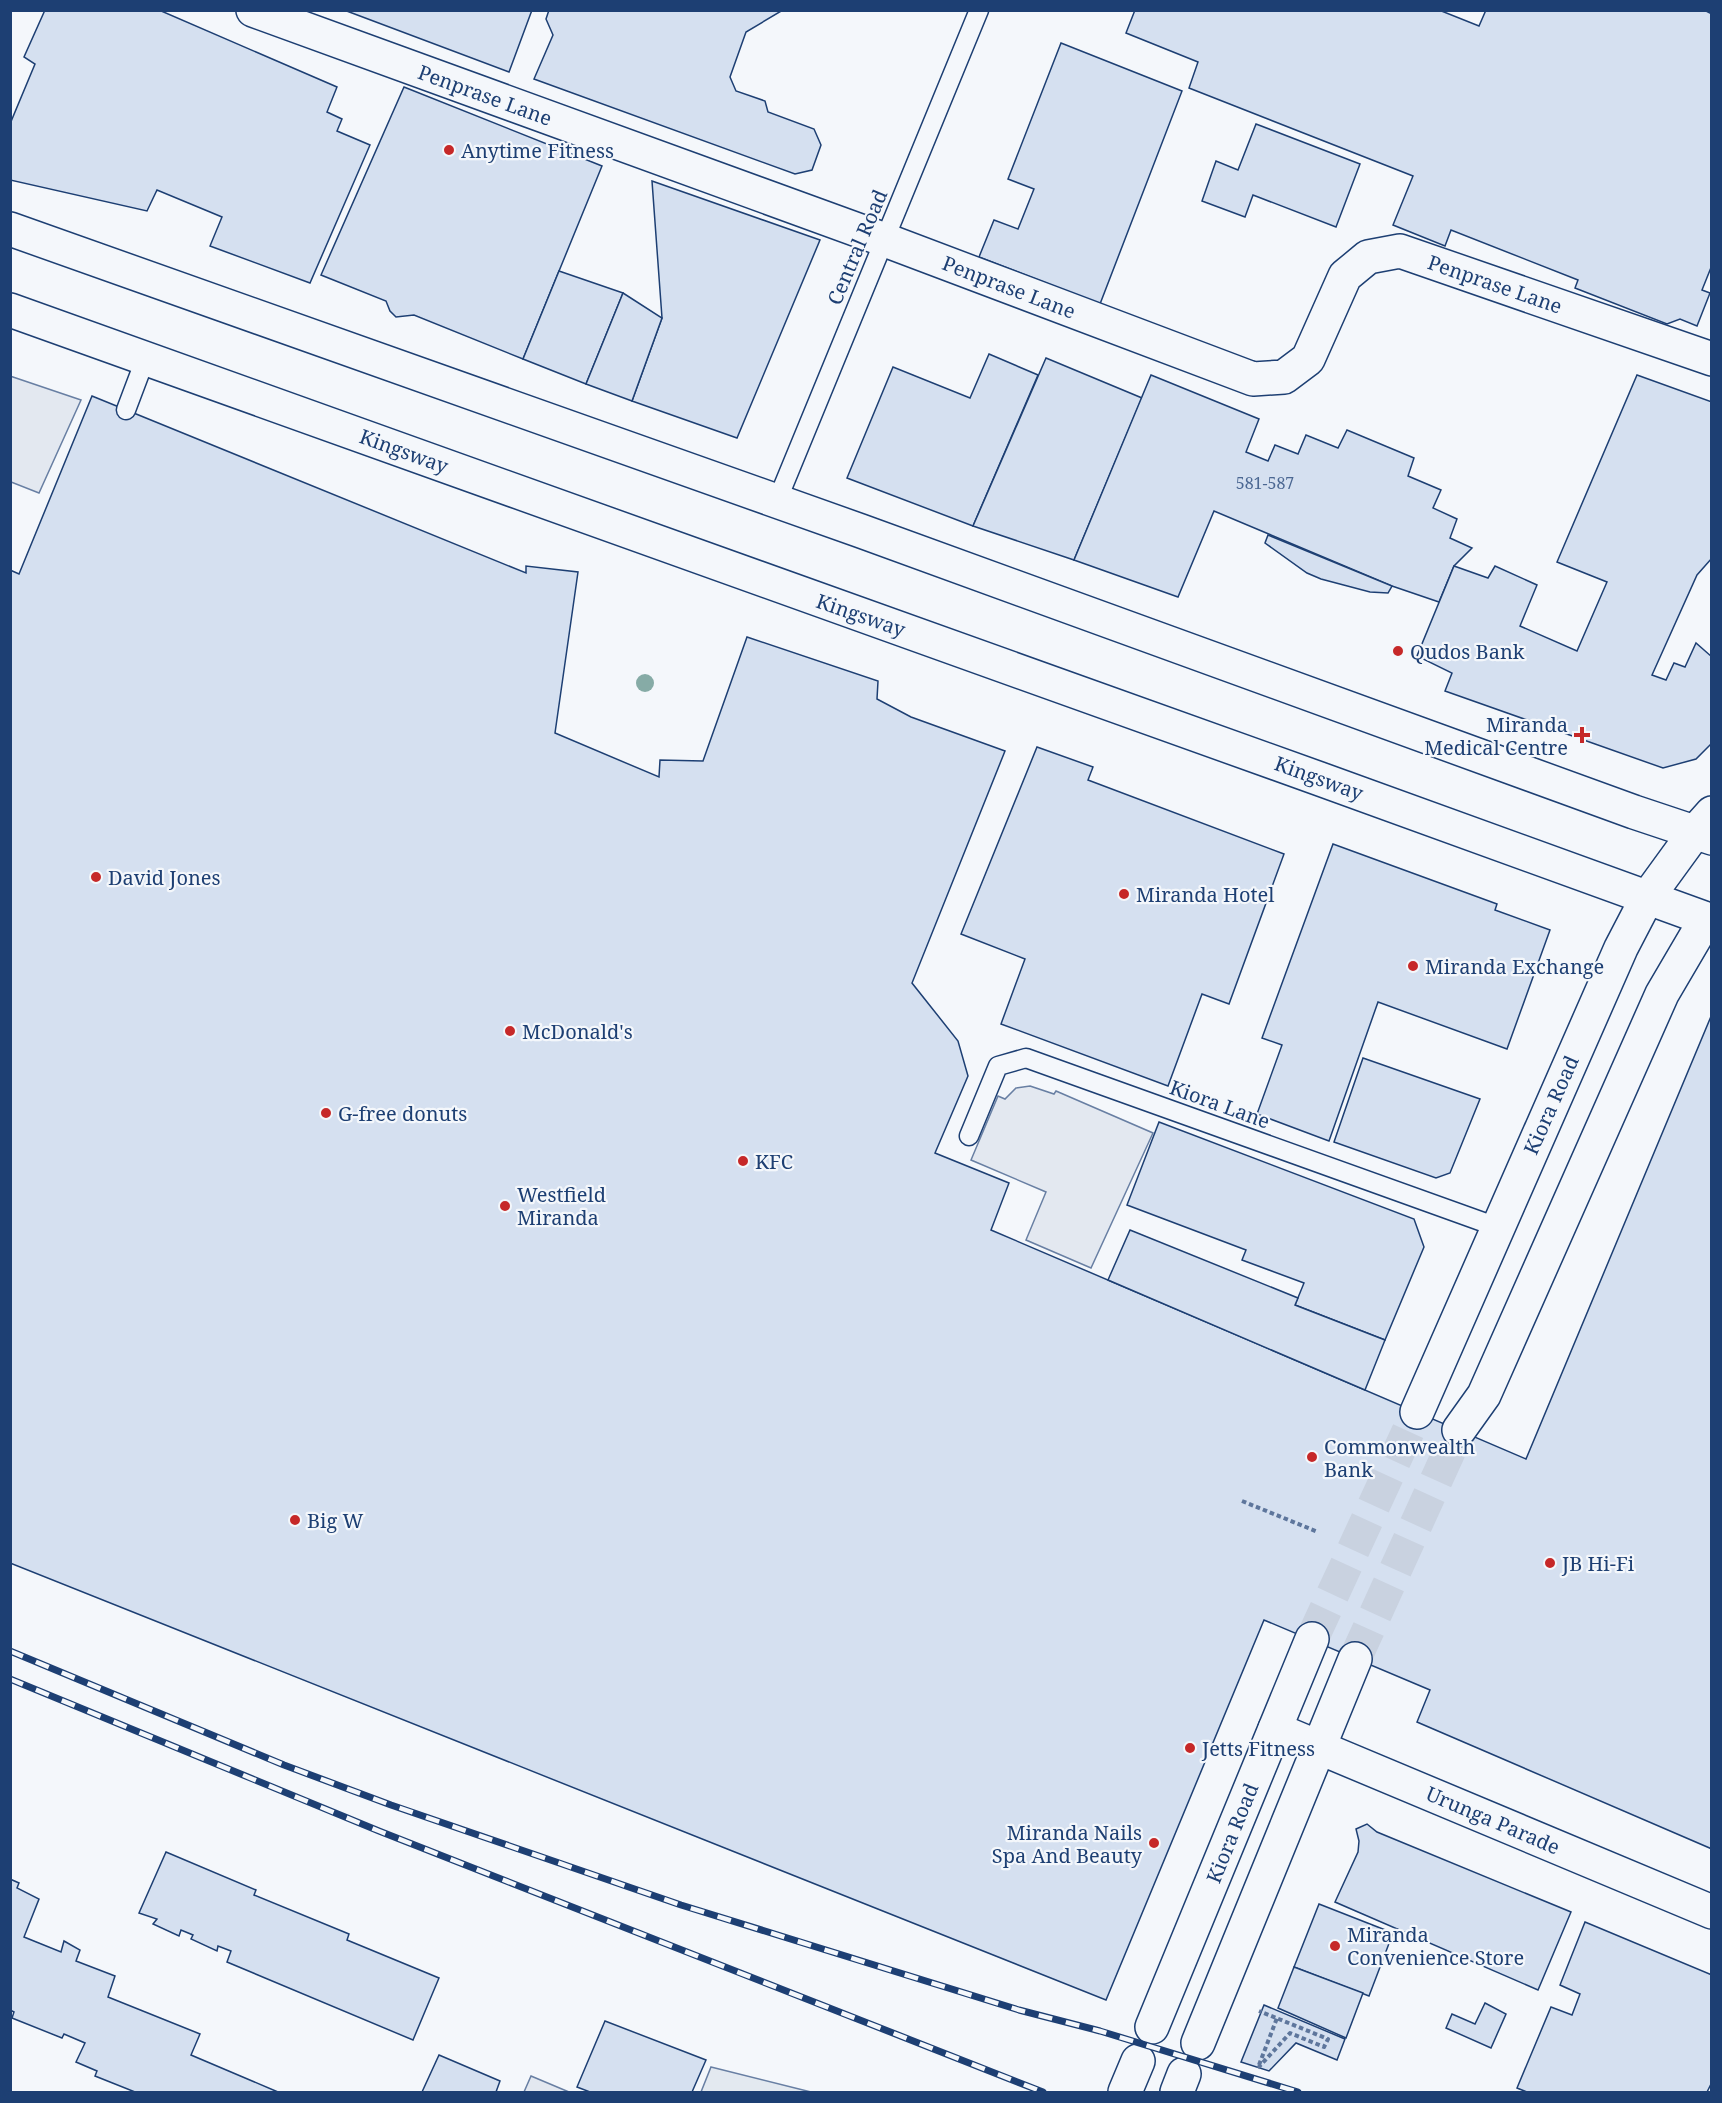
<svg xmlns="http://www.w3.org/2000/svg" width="1722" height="2103" viewBox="0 0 1722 2103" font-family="'Noto Serif',serif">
<rect width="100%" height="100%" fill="#f4f7fb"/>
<polygon fill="#e3e9f0" stroke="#687fa3" stroke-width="1.5" points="711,2067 811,2092 701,2092"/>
<g fill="#e3e8f0" stroke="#687fa3" stroke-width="1.5">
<polygon points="10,376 81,400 39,493 11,482"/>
<polygon points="1030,1086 1054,1094 1056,1091 1153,1133 1091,1268 1026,1240 1046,1192 971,1160 998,1096 1005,1099 1016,1088"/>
<polygon points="531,2076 569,2092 524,2092"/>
</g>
<g fill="#d5e0f0" stroke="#1d3f73" stroke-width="1.5">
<polygon points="45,10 159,10 337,87 327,112 342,119 337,131 370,145 310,283 210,246 222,217 157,190 147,211 10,180 10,124 35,64 24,57"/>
<polygon points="344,10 532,10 509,72"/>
<polygon points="549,10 783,10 746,32 730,77 736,91 765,101 768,112 814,129 821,145 812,170 795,174 534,79 553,35 546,19"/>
<polygon points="1135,10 1439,10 1479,26 1486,10 1704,10 1712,14 1712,265 1702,290 1710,293 1697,326 1680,319 1667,324 1575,288 1578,280 1451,230 1445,246 1393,225 1413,176 1189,88 1198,62 1126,33"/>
<polygon points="1061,43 1182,91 1100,304 979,257 994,220 1018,229 1034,189 1008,179"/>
<polygon points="404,87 602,166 523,359 414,315 396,317 390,311 386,301 321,275"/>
<polygon points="1256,124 1360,164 1336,227 1253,195 1245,217 1202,201 1216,161 1238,170"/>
<polygon points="652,181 820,240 737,438 632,401 662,318"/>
<polygon points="559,271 623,293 586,384 523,359"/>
<polygon points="623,293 662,318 632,401 586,384"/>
<polygon points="989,354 1038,375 973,526 847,478 893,367 970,398"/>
<polygon points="1046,358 1142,398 1074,560 973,526"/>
<polygon points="1151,375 1259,419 1246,452 1268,461 1275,445 1298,454 1306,435 1338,448 1347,430 1414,458 1408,476 1441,490 1433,508 1457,519 1450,538 1472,548 1454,566 1439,602 1392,586 1214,511 1178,597 1074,560"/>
<polygon points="1637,375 1712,402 1712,558 1697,575 1652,675 1666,680 1674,663 1685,667 1696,643 1712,657 1712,743 1696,759 1663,768 1445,691 1452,673 1417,656 1454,566 1488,578 1495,566 1537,585 1520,626 1577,651 1607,582 1557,562"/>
<polygon points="92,396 526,573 526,566 578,572 555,733 659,777 660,760 703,761 747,637 878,681 877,699 911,717 1005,751 912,983 958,1041 968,1076 935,1153 1009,1183 991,1230 1526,1459 1712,1014 1712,1849 1417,1722 1430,1690 1264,1620 1106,2000 10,1563 10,570 19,574"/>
<polygon points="1268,535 1392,586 1388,593 1370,592 1321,579 1307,573 1265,543"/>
<polygon points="1037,747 1093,767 1088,780 1284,854 1229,1004 1202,994 1168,1086 1001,1024 1025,959 961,934"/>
<polygon points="1333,844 1497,904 1495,910 1550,930 1507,1049 1378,1002 1329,1141 1257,1114 1282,1045 1262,1038"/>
<polygon points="1363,1058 1480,1099 1450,1173 1436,1178 1334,1142"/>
<polygon points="1159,1122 1414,1219 1424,1247 1385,1340 1295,1305 1304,1283 1242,1260 1246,1250 1127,1205"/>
<polygon points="1130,1230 1298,1298 1295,1305 1385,1340 1365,1390 1108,1280"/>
<polygon points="1367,1824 1377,1832 1571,1912 1538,1990 1335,1902 1358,1852 1359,1841 1356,1829"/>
<polygon points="166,1852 256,1890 254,1895 349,1934 347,1940 439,1978 413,2040 227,1962 231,1951 218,1946 217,1951 191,1939 193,1935 181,1930 179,1936 153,1924 157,1919 139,1913"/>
<polygon points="10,1879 19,1883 17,1888 39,1899 24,1937 61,1952 64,1941 80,1950 76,1961 115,1976 108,1997 200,2034 191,2055 278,2092 135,2092 95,2076 97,2071 76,2062 85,2043 64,2034 62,2038 12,2018 14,2012 10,2010"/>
<polygon points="1319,1904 1393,1933 1369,1996 1294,1967"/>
<polygon points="1585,1922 1712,1975 1712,2082 1707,2092 1527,2092 1517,2088 1551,2007 1572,2015 1580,1994 1560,1985"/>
<polygon points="1294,1967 1363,1993 1346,2038 1278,2008"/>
<polygon points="1485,2003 1506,2014 1491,2048 1446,2028 1452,2014 1475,2024"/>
<polygon points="1264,2005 1345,2039 1337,2060 1296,2043 1269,2071 1241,2062"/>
<polygon points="605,2021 706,2060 692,2092 590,2092 577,2087"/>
<polygon points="439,2055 500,2081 496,2092 422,2092"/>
</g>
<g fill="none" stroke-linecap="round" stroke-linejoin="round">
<g stroke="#c9d2e0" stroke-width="33" stroke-dasharray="33 16" stroke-linecap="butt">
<polyline points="1312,1639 1417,1412"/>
<polyline points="1355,1659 1459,1430"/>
</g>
<defs>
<g id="service">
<polyline points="126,410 146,357"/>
<polyline points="777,501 979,10"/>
<polyline points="969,1136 998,1066 1026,1058 1497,1227"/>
</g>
<g id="minor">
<polyline points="253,10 885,240 1253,379 1284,377 1308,359 1345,276 1368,257 1400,251 1712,359"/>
<polyline points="1275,1729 1712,1912"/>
</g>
<g id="tertiary">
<polyline points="1417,1412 1621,948 1647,898"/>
<polyline points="1459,1430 1484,1395 1662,994 1706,919"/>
<polyline points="1152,2027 1312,1639"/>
<polyline points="1198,2043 1355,1659"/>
<polyline points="1125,2092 1138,2061"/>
<polyline points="1177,2092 1184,2074"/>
</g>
<polyline id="secondary" points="1695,832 1712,813"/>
<g id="primary">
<polyline points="10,229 861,531 1634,812 1712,838"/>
<polyline points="10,310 1320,779 1712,921"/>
<polyline points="1647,898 1695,832"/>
</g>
</defs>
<use href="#service" stroke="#1d3f73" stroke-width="21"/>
<use href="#minor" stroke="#1d3f73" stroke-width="36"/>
<use href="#tertiary" stroke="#1d3f73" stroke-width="36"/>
<use href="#secondary" stroke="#1d3f73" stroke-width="36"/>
<use href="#primary" stroke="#1d3f73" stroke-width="36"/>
<g stroke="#5e769c" stroke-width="4" stroke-dasharray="4.5 3" stroke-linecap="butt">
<polyline points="1242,1501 1318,1532"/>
<polyline points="1259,2065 1277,2018"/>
<polyline points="1258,2068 1290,2033 1324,2047 1328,2039 1259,2011"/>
</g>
<use href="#service" stroke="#f4f7fb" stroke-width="18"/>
<use href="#minor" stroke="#f4f7fb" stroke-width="33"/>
<use href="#tertiary" stroke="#f4f7fb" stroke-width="33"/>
<use href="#secondary" stroke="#f4f7fb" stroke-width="33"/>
<use href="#primary" stroke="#f4f7fb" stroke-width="33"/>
<defs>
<g id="rail">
<polyline points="10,1651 284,1765 391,1805 681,1905 1019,2010 1100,2031 1298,2092"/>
<polyline points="10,1679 379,1831 1043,2092"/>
</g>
</defs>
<use href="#rail" stroke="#1d3f73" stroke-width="7"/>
<use href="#rail" stroke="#f4f7fb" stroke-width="4.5" stroke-dasharray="14" stroke-linecap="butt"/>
</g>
<circle fill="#86aba6" cx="645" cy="683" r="9"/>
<g fill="#c62828" stroke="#f4f7fb" stroke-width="2">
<circle cx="449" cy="150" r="6"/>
<circle cx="1398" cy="651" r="6"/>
<path d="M1579 726h6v6h6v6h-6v6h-6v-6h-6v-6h6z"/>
<circle cx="96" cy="877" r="6"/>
<circle cx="1124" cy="894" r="6"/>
<circle cx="1413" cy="966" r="6"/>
<circle cx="510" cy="1031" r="6"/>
<circle cx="326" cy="1113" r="6"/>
<circle cx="743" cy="1161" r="6"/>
<circle cx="505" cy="1206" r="6"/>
<circle cx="1312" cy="1457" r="6"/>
<circle cx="295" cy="1520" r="6"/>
<circle cx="1550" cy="1563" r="6"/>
<circle cx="1190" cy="1748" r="6"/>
<circle cx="1154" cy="1843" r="6"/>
<circle cx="1335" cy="1946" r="6"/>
</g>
<g text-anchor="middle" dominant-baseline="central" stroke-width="4.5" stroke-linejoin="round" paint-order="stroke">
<g font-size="16" fill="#4b6792">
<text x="1265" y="483">581-587</text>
</g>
<g font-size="20" fill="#1d3f73" stroke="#f4f7fb">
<text transform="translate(485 95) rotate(20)">Penprase Lane</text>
<text transform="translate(857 247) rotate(-67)">Central Road</text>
<text transform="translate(1495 284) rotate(19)">Penprase Lane</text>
<text transform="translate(1009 287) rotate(21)">Penprase Lane</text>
<text transform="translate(404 451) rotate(20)">Kingsway</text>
<text transform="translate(861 615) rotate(19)">Kingsway</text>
<text transform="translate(1319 778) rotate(20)">Kingsway</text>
<text transform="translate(1220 1104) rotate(20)">Kiora Lane</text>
<text transform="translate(1551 1105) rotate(-66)">Kiora Road</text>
<text transform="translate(1493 1820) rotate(23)">Urunga Parade</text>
<text transform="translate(1232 1833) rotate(-68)">Kiora Road</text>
</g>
<g font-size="20" fill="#1d3f73" stroke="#f4f7fb" text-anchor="start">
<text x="461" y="150">Anytime Fitness</text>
<text x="1410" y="651">Qudos Bank</text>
<text x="1568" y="724" text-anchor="end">Miranda<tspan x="1568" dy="23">Medical Centre</tspan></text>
<text x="108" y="877">David Jones</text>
<text x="1136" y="894">Miranda Hotel</text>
<text x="1425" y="966">Miranda Exchange</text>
<text x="522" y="1031">McDonald's</text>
<text x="338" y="1113">G-free donuts</text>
<text x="755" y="1161">KFC</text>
<text x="517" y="1194">Westfield<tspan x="517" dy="23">Miranda</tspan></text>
<text x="1324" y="1446">Commonwealth<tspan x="1324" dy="23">Bank</tspan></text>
<text x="307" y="1520">Big W</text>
<text x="1562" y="1563">JB Hi-Fi</text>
<text x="1202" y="1748">Jetts Fitness</text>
<text x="1142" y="1832" text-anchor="end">Miranda Nails<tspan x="1142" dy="23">Spa And Beauty</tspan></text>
<text x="1347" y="1934">Miranda<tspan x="1347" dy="23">Convenience Store</tspan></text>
</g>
</g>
<rect width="1722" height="2103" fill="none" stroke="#1d3f73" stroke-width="24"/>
</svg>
